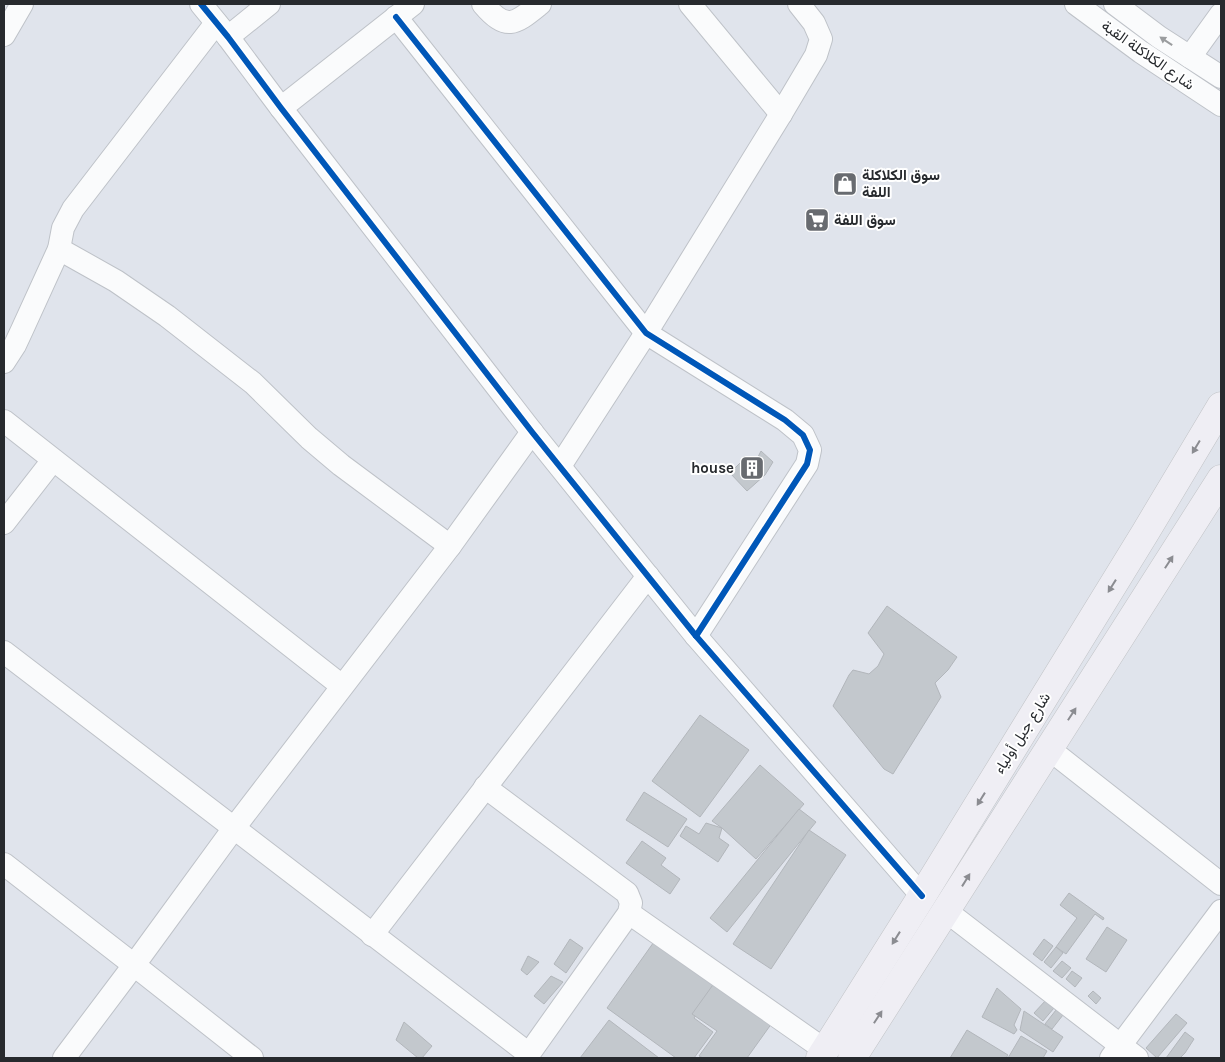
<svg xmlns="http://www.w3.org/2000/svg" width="1225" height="1062" viewBox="0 0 1225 1062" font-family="Karla,Vazirmatn,sans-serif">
<rect width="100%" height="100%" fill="#e0e4ec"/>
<g fill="#c3c8cd" stroke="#b2b6bb">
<polygon points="761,451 773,462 765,475 747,491 730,473 745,458 755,463"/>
<polygon points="887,606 957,657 948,670 935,683 941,697 893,774 884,769 833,706 849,675 853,670 869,674 878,666 884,654 868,633"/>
<polygon points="700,715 749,750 700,817 652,781"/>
<polygon points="760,765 804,804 756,859 722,828 712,821"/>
<polygon points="644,792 687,819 668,847 626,820"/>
<polygon points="799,809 816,822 727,932 710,918"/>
<polygon points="706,823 722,828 719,838 729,845 718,862 680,836 686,826 699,834"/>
<polygon points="809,830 846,855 771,969 733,944"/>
<polygon points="642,841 666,858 661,865 680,879 670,894 626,863"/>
<polygon points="1069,893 1104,918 1103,920 1095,914 1066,954 1056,947 1077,918 1060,905"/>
<polygon points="1107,927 1127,940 1106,972 1086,959"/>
<polygon points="570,939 583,948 566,973 554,964"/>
<polygon points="656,939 718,983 694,1018 713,1032 694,1058 676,1058 607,1008"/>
<polygon points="1044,939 1053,946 1042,961 1033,954"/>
<polygon points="1056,947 1063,953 1051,968 1044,962"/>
<polygon points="528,956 539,962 527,975 521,970"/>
<polygon points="1062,961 1071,968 1062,978 1053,971"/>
<polygon points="1072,971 1082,978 1075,987 1066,979"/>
<polygon points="551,976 563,982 544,1004 534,996"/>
<polygon points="715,982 772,1023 747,1058 703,1058 699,1056 717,1031 692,1014"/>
<polygon points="997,988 1021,1009 1014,1025 1017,1030 1014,1034 982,1017"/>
<polygon points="1093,991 1101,998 1096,1004 1088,996"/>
<polygon points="1046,1000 1054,1008 1043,1021 1034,1013"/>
<polygon points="1056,1010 1063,1015 1052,1029 1045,1024"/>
<polygon points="1024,1011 1063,1037 1053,1052 1020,1030"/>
<polygon points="1176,1014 1187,1023 1157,1058 1146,1048"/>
<polygon points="609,1020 659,1058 580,1058"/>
<polygon points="404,1022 432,1046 422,1058 418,1058 396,1040"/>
<polygon points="967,1030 1008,1055 1006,1058 950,1058"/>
<polygon points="1185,1032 1194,1039 1185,1053 1180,1058 1166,1058"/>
<polygon points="1021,1036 1047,1051 1043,1058 1008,1058"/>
</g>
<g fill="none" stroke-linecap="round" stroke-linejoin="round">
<defs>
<g id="street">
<polyline points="201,4 228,37 281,108 532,432 696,636 922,896"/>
<path d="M483,4C507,32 515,24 540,4"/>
<polyline points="690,4 781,114"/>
<polyline points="1076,4 1141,52 1221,105"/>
<polyline points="1115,4 1159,37 1221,77"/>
<polyline points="396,17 646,333 785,420 803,435 810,450 807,464 696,636"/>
<polyline points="4,35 22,4"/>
<polyline points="228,37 269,4"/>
<polyline points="1190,57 1221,14"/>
<polyline points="281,108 413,4"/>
<polyline points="59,249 116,281 167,316 253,383 309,438 341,465 450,546"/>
<polyline points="4,362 15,345 22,330 59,249 63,228 73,209 216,23"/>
<polyline points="4,421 342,686"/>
<polyline points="560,466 646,333 781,114 816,55 821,39 814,23 799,4"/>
<polyline points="4,523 53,460"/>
<polyline points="4,652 529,1054"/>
<polyline points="1049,749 1221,884"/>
<polyline points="485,787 627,893 631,903 629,913 526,1058"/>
<polyline points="4,864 134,965 252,1058"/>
<polyline points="946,911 1137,1058"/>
<polyline points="629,913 825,1050"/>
<polyline points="372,935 648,576"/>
<polyline points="64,1058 134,965 234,828 450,546 532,432"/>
<polyline points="1111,1058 1221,911"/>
</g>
<g id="primary">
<polyline points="820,1058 922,896 1145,533 1221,406"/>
<polyline points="852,1058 1221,479"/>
</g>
</defs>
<use href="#street" stroke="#bec2c8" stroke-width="24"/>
<use href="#primary" stroke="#c1c3c6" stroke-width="29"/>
<use href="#street" stroke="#fafbfc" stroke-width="22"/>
<use href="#primary" stroke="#efeef4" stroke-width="28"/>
<defs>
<g id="cycleway">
<polyline points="201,4 228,37 281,108 532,432 696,636 922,896"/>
<polyline points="396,17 646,333 785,420 803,435 810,450 807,464 696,636"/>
</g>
</defs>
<use href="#cycleway" stroke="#fff" stroke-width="9"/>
<use href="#cycleway" stroke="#0057b8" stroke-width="6"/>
</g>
<defs><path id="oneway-solid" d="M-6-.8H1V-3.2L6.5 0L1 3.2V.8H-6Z" transform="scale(1.25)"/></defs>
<use fill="#9b9d9f" href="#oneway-solid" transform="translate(1166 41) rotate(-146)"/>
<g fill="#8b8c91">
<use href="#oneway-solid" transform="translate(1196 447) rotate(121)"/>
<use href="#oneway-solid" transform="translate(1169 562) rotate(-57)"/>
<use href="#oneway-solid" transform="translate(1112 586) rotate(122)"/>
<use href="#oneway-solid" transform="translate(1072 714) rotate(-57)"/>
<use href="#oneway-solid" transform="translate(981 799) rotate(122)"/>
<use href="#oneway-solid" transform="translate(966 880) rotate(-58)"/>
<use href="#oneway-solid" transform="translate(896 938) rotate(122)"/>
<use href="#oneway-solid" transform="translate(878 1017) rotate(-57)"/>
</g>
<defs>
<symbol id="shop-square" viewBox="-11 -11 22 22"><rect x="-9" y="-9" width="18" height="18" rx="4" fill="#686b70" stroke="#fff"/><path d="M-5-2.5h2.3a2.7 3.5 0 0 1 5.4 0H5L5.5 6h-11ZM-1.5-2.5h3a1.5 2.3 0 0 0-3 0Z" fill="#fff"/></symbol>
<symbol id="supermarket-square" viewBox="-11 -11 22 22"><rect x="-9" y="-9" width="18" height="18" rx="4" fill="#686b70" stroke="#fff"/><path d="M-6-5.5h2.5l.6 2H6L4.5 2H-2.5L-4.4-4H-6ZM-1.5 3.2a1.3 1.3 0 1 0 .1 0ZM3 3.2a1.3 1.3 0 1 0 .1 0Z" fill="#fff"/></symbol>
<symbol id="building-square" viewBox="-11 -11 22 22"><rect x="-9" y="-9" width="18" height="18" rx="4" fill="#686b70" stroke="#fff"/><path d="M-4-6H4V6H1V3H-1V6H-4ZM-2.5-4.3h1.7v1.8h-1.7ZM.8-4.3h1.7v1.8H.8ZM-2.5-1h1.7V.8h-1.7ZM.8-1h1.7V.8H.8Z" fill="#fff"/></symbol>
</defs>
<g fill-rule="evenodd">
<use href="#shop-square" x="831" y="170" width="28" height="28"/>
<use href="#supermarket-square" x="803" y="206" width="28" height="28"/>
<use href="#building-square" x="738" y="454" width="28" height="28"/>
</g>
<g text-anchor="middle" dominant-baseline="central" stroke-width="4" stroke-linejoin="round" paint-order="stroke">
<g font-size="15" fill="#272a2e" stroke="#fff">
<text transform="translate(1148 55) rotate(35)">شارع الكلاكلة القبة</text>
<text transform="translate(1022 733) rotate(-58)">شارع جبل أولياء</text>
</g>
<g font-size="15" font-weight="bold" fill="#272a2e" stroke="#fff" text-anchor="start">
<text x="862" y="175">سوق الكلاكلة<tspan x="862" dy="17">اللفة</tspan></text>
<text x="834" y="220">سوق اللفة</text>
<text x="734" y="468" text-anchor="end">house</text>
</g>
</g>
<rect width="1225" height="1062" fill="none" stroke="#272a2e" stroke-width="10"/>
</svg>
